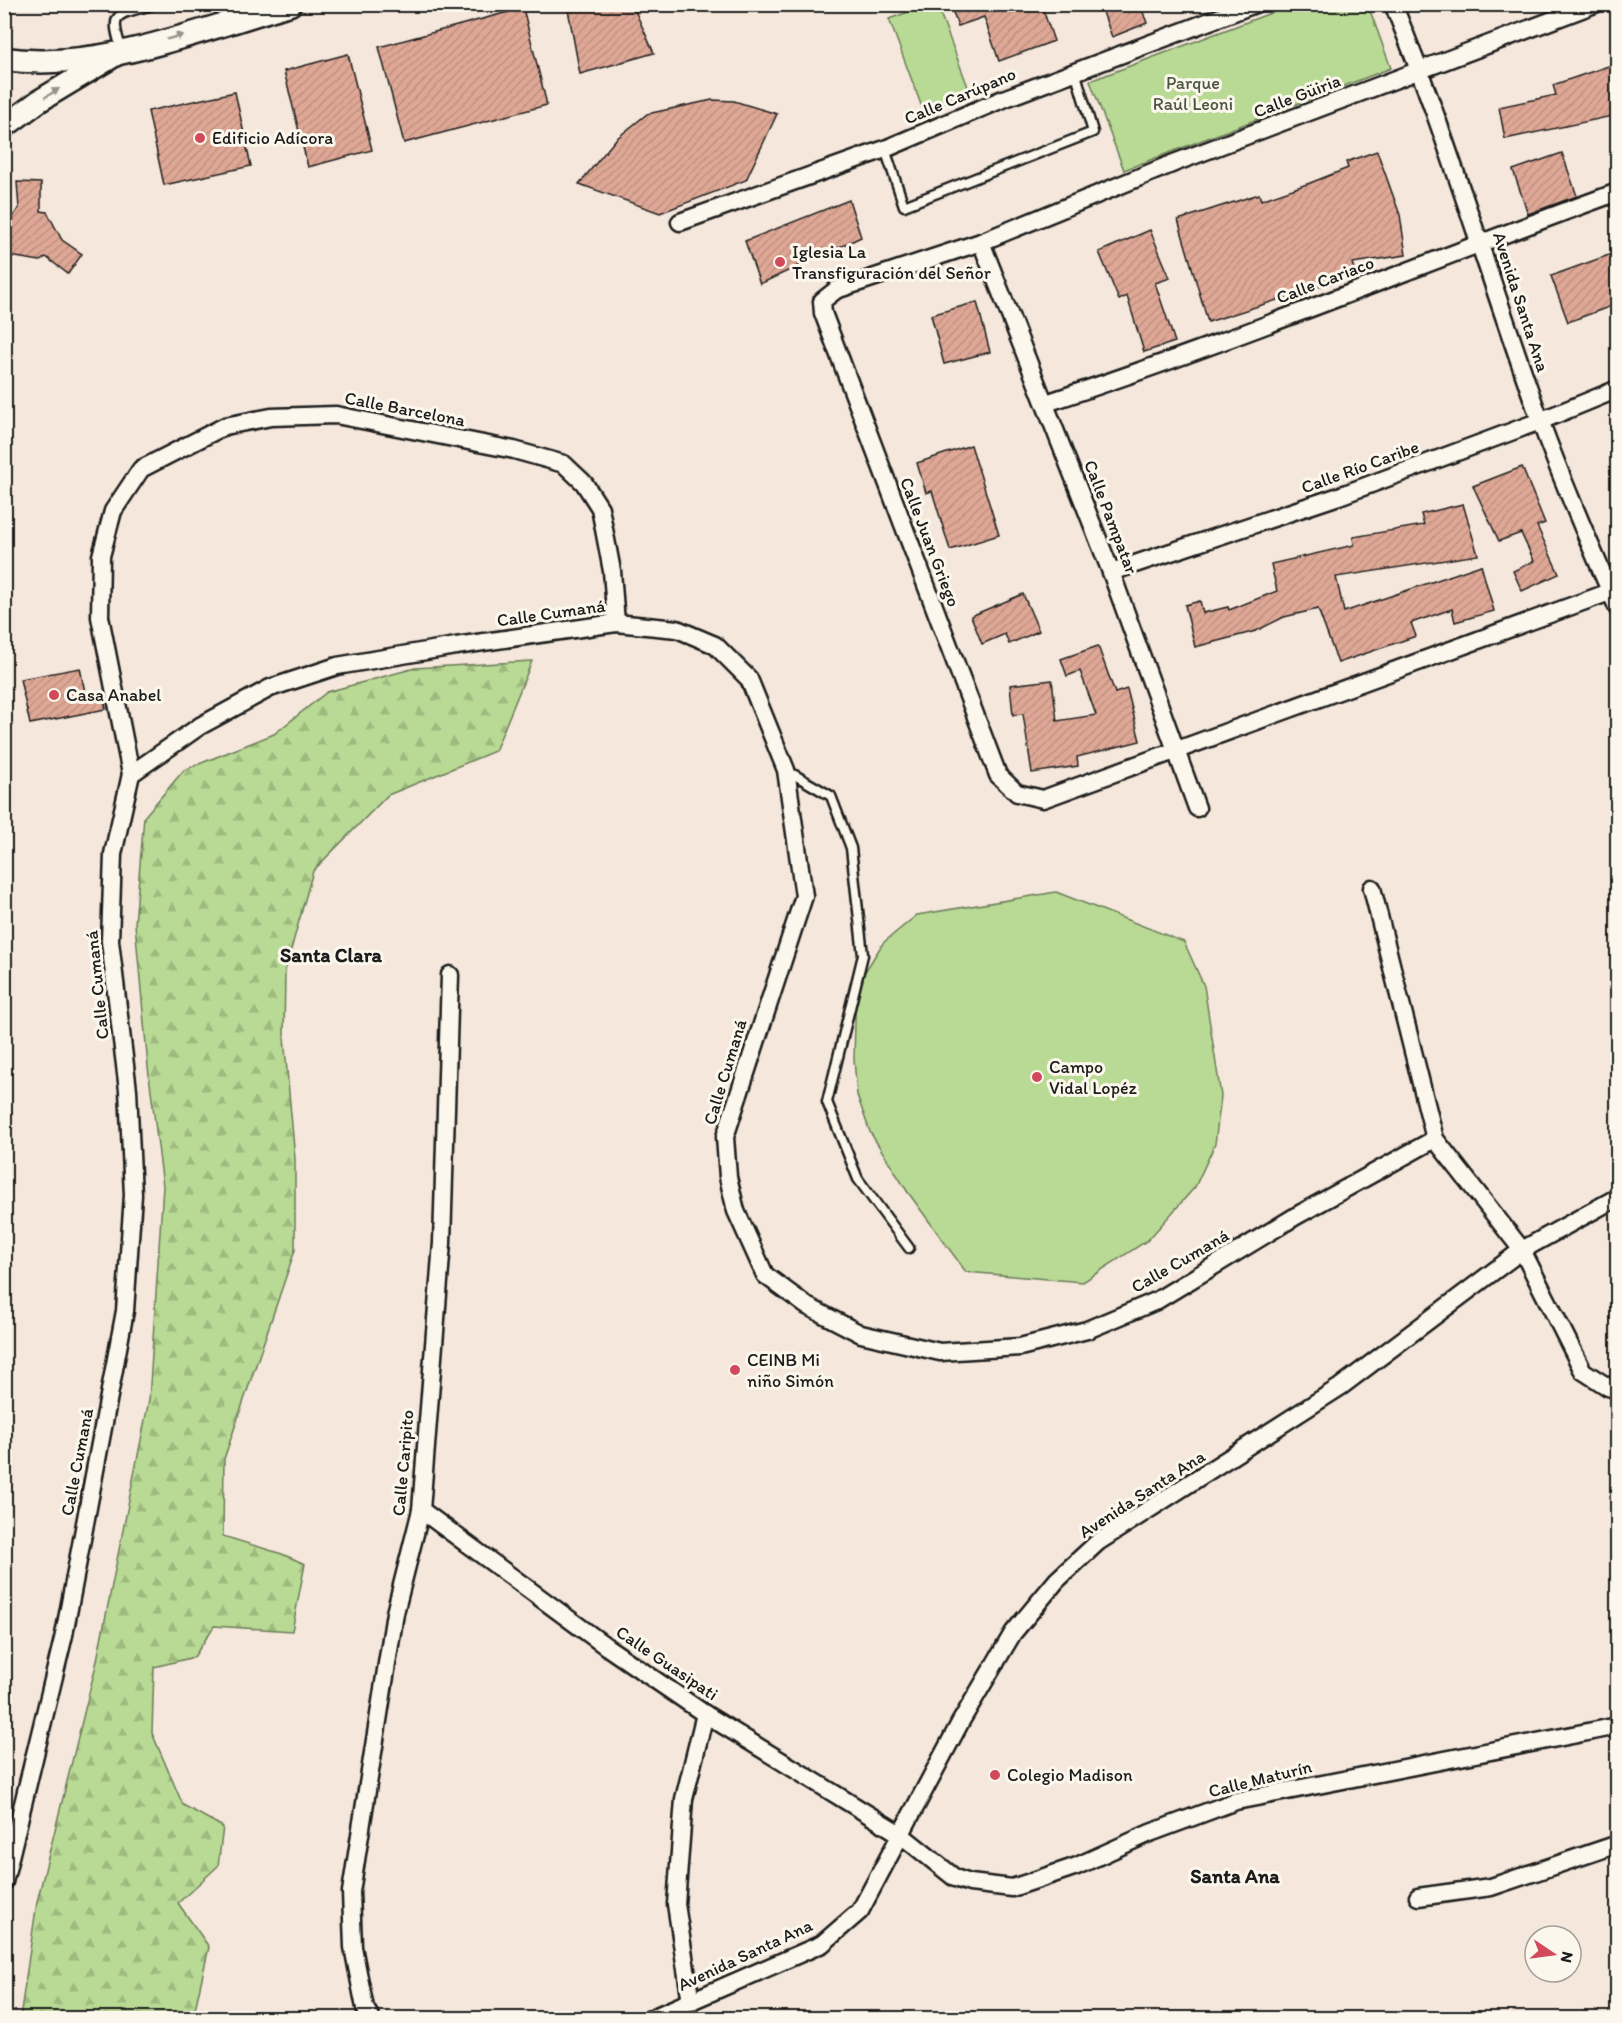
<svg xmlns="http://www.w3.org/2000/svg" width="1622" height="2023" viewBox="0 0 1622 2023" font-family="Itim,sans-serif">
<defs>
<pattern id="forest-firs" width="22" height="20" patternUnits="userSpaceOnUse" patternTransform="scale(1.5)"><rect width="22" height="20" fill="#b8da94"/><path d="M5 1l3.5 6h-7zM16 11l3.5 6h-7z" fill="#9eba7f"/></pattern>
<pattern id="building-hatch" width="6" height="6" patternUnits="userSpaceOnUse" patternTransform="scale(1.5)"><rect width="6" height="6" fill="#dfa896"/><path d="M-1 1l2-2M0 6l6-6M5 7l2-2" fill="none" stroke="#bf9081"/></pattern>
</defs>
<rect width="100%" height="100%" fill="#f5e7db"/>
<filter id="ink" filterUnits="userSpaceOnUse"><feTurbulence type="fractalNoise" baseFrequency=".0167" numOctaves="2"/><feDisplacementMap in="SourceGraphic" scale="12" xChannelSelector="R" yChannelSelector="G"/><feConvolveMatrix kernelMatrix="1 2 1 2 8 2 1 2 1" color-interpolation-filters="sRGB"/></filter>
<g filter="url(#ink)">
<polygon fill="url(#forest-firs)" stroke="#6a7b58" stroke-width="1.5" points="532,661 495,751 388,795 313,871 285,971 284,1037 295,1159 295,1250 224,1459 223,1536 282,1554 305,1564 292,1631 214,1626 194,1657 154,1667 152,1733 183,1805 223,1827 218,1866 178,1903 209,1947 193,2018 20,2018 37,1902 96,1665 149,1400 163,1186 148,1067 135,924 144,817 184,770 274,734 327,692 415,668"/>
<g fill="#b8da94" stroke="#6a7b58" stroke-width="1.5">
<polygon points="927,5 937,5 970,92 923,110 889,19"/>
<polygon points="1292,5 1368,5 1391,68 1124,170 1090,81"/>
<polygon points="1056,892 1184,942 1204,986 1221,1096 1215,1144 1195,1187 1148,1240 1083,1282 966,1272 907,1191 870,1132 857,1095 854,1059 856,986 883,943 917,915"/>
</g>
<g fill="url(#building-hatch)" stroke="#1c1c1c" stroke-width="1.5">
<polygon points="567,4 632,4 654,53 580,74"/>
<polygon points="950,4 1041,4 1054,41 999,61 984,17 958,26"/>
<polygon points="1100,4 1140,4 1147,23 1112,37"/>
<polygon points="523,8 547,105 404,143 379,47"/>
<polygon points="348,54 372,150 308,167 284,71"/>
<polygon points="1617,63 1617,115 1505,139 1499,107 1556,95 1553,85"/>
<polygon points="235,92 251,166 164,185 148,111"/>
<polygon points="712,100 734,101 777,114 746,180 660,213 579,184 616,139 647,114"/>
<polygon points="1377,151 1400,215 1406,255 1352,263 1356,275 1208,322 1178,220 1259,194 1261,200 1310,183 1348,168 1346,162"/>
<polygon points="1562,153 1577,196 1528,214 1513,170"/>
<polygon points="17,182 41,183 41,211 47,212 62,240 82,254 68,274 46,257 40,261 4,255 6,226 19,208"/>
<polygon points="849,200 861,237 760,284 745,241"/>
<polygon points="1150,230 1170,278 1155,283 1175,342 1144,352 1127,296 1119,300 1099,252"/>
<polygon points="1617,252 1617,304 1568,322 1551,276"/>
<polygon points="977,302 990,352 944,364 931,315"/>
<polygon points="971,445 999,535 950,550 932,491 926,493 917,463"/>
<polygon points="1522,467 1545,523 1537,526 1559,574 1522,591 1513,571 1534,561 1521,533 1499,541 1473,486"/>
<polygon points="1463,504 1478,555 1336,577 1344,612 1481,565 1494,611 1455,622 1452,609 1411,623 1416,636 1338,663 1318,609 1284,617 1256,631 1195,647 1185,605 1200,601 1203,613 1228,607 1229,610 1277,591 1271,564 1354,545 1353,537 1424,525 1421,514"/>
<polygon points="1023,594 1039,631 1009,644 1005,634 982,644 971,616"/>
<polygon points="1098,646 1115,693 1127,689 1140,741 1077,757 1078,766 1032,773 1023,714 1013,715 1010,685 1052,680 1057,721 1096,715 1080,671 1067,676 1061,659"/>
<polygon points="80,668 86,697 103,693 106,709 30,724 20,679"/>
</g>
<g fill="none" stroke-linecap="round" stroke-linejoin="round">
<defs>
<g id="service">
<path d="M122,51C108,9 117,16 155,4"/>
<polyline points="885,149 904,206 1093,132 1075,71"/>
<polyline points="786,770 831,796 851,848 863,955 827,1102 858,1179 909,1248"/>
</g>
<g id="minor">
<path d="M1393,4C1449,140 1490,282 1540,420C1563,484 1591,547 1618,609"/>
<polyline points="1595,4 1174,163 981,242 836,290 822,301 823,313 998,775 1017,793 1043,799 1618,589"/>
<polyline points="680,222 885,149 1003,99 1255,4"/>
<polyline points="981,242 1111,572 1197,808"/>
<path d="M1046,403C1239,340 1427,261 1618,192"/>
<polyline points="1111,572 1339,496 1540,421 1618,389"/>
<polyline points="131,774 100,617 101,556 113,511 141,469 225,426 271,417 336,415 514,450 564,464 584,483 600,508 612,571 616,623"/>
<polyline points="1372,888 1435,1139 1522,1250 1583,1371 1608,1387 1618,1390"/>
<polyline points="421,1510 607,1647 705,1714 900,1834 955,1878 970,1883 1012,1888 1077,1866 1150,1833 1236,1801 1618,1726"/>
<polyline points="4,1882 64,1635 125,1311 133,1195 128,1090 110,941 113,854 131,774 200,726 270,688 337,666 456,646 616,623 677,629 715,645 749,679 786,770 804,896 725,1137 728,1177 736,1211 765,1275 807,1306 861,1334 940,1352 1020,1347 1087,1330 1156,1301 1296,1216 1435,1139"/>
<polyline points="1418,1897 1491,1887 1618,1844"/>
<polyline points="691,2002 676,1904 684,1799 705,1714"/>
<polyline points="371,2018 365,2008 353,1947 351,1892 395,1613 421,1510 442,1243 450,975"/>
<polyline points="652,2018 822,1944 860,1911 961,1721 1013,1633 1057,1580 1098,1542 1340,1387 1522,1250 1618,1197"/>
</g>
<polyline id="tertiary" points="4,127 39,101 117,54"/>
<path id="secondary" d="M4,59C101,72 199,30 290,4"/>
</defs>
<use href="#service" stroke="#1c1c1c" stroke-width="13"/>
<use href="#minor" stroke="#1c1c1c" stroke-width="21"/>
<use href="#tertiary" stroke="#1c1c1c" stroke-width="26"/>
<use href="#secondary" stroke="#1c1c1c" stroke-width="27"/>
<use href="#service" stroke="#fbf7ec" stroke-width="8"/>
<use href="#minor" stroke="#fbf7ec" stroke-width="16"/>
<use href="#tertiary" stroke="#fbf7ec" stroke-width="21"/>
<use href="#secondary" stroke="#fbf7ec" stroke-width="22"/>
</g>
<defs><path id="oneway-solid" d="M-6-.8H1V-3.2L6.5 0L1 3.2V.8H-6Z" transform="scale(1.5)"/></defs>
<g fill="#97948e">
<use href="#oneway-solid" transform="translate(175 37) rotate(-16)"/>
<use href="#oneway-solid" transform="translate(52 93) rotate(-32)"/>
</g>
</g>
<g fill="#d1495b" stroke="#fbf7ec" stroke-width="2">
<circle cx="200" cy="138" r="6"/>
<circle cx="780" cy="262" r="6"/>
<circle cx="54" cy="695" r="6"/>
<circle cx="1037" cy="1077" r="6"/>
<circle cx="735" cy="1370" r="6"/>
<circle cx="995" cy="1775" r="6"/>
</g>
<g text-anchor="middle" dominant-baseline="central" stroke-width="6" stroke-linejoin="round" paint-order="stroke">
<g font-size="18" fill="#4b5540" stroke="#fbf7ec">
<text x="1193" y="83">Parque<tspan x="1193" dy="21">Raúl Leoni</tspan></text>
</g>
<g font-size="18" fill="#1c1c1c" stroke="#fbf7ec">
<text transform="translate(960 96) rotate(-23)">Calle Carúpano</text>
<text transform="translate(1297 96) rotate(-21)">Calle Güiria</text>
<text transform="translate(1325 280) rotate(-21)">Calle Cariaco</text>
<text transform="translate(1521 302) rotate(72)">Avenida Santa Ana</text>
<text transform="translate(405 409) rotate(11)">Calle Barcelona</text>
<text transform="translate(1360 467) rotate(-20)">Calle Río Caribe</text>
<text transform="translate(1111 517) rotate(69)">Calle Pampatar</text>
<text transform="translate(930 542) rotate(69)">Calle Juan Griego</text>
<text transform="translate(551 613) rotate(-8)">Calle Cumaná</text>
<text transform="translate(97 985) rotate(-96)">Calle Cumaná</text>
<text transform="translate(725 1072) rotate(-73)">Calle Cumaná</text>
<text transform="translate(1180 1261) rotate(-30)">Calle Cumaná</text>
<text transform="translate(77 1462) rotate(-79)">Calle Cumaná</text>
<text transform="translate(403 1463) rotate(-85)">Calle Caripito</text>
<text transform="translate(1142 1494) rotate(-33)">Avenida Santa Ana</text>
<text transform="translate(667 1663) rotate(34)">Calle Guasipati</text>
<text transform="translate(1260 1779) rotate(-14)">Calle Maturín</text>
<text transform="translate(745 1955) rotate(-25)">Avenida Santa Ana</text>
</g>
<g font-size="18" fill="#1c1c1c" stroke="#fbf7ec" text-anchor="start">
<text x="212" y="138">Edificio Adícora</text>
<text x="792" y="252">Iglesia La<tspan x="792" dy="21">Transfiguración del Señor</tspan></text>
<text x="66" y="695">Casa Anabel</text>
<text x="1049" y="1067">Campo<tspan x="1049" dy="21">Vidal Lopéz</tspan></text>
<text x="747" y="1360">CEINB Mi<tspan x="747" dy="21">niño Simón</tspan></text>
<text x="1007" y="1775">Colegio Madison</text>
</g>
<g font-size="20" font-weight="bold" fill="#1c1c1c" stroke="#fbf7ec">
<text x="331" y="955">Santa Clara</text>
<text x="1235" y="1876">Santa Ana</text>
</g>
</g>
<rect width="1622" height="2023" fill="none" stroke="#fbf7ec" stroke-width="24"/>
<rect x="12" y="12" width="1598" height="1999" fill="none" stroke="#1c1c1c" stroke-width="2" filter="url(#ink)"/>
<g transform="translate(1553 1954) rotate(103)"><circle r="28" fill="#fbf7ec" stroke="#a29f99" stroke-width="1.5"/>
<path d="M0-4.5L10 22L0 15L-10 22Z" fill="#d1495b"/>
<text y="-9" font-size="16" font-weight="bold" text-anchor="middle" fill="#1c1c1c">N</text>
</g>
</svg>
